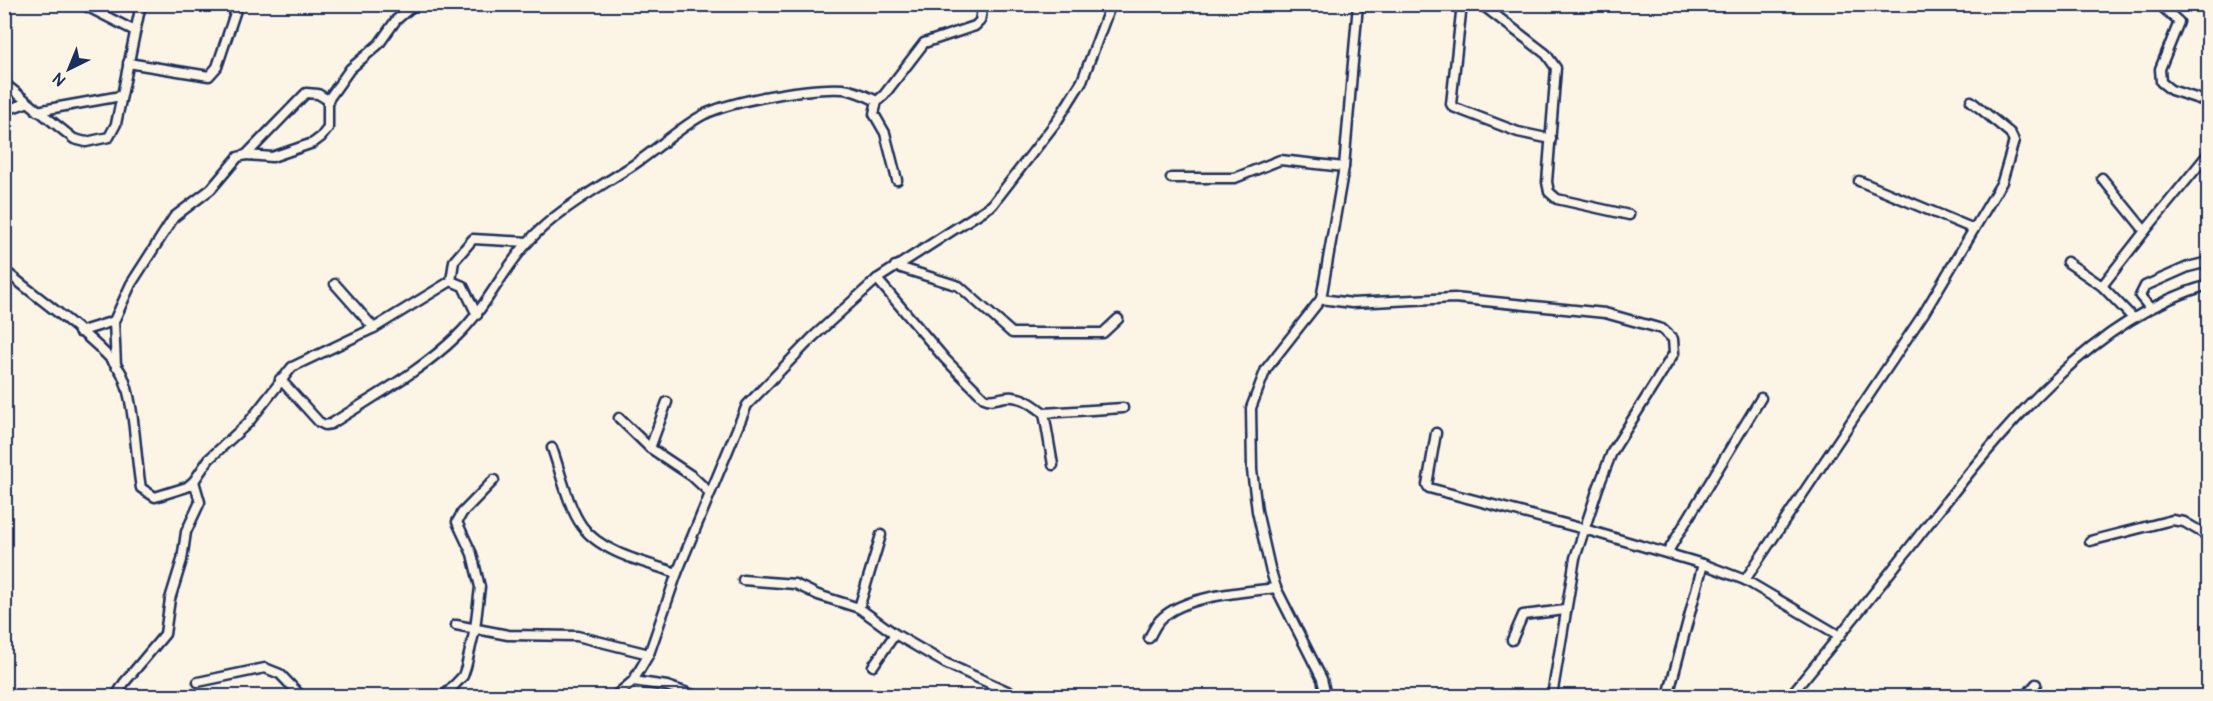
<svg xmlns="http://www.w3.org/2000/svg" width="2213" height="701" viewBox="0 0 2213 701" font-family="Pangolin,sans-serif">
<rect width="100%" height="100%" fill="#fcf5e5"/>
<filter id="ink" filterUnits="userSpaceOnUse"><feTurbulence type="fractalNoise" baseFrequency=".0167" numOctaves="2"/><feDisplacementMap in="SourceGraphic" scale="12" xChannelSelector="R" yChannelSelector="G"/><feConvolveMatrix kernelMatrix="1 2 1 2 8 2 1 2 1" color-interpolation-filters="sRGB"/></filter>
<g filter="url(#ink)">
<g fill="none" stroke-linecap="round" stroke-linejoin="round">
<defs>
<g id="minor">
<polyline points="82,4 135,31"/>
<polyline points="1462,4 1451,104 1453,107 1518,132 1551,139"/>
<polyline points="1481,4 1546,54 1556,68 1547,182 1549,192 1557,199 1629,215"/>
<polyline points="2159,4 2179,22 2160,69 2161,82 2171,90 2208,102"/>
<polyline points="128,63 209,76 217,67 238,4"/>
<polyline points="4,83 74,139 86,142 109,137 116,124 141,4"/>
<polyline points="4,111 26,103"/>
<polyline points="37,111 121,96"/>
<polyline points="246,155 272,157 313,143 321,137 328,128 328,100 350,69 379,44 396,20 415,4"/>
<polyline points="1171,178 1235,178 1280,160 1344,167"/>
<polyline points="2102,178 2145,231 2208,154"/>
<polyline points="897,180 885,133 874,114 877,101 884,95 924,43 975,26 980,21 983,4"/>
<polyline points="1859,181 1974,229"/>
<polyline points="2067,262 2102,286 2133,318"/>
<polyline points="895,266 959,286 1012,333 1103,333 1118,319"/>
<path d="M4,270C31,293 108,347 122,374C135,402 135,455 141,488L155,497L187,487L194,481L209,459L248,423L292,367L374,328L451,281L463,286L477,315"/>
<path d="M877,279L945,359L984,398C994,403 1002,395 1013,397C1025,398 1035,406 1044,413L1053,465"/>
<polyline points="451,281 454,261 473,239 528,242"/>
<polyline points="335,284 374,328"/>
<polyline points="2102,286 2145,231"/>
<polyline points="1321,299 1352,303 1454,298 1605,313 1662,329 1673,339 1674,353 1612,452 1598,488 1575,558 1552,696"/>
<polyline points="2150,308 2140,296 2145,286 2188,267 2208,262"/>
<polyline points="79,332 114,321"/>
<polyline points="116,366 114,321 131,284 174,217 211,189 238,157 246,155 306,93 318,94 328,100"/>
<path d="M280,379L319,422L325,425L331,424C374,396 420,372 457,336C486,308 502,271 528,242C556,211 593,191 627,169C652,154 679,127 705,114C735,100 809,87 843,89C855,90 866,96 877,101"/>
<polyline points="1044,413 1123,408"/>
<polyline points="619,418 650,448 692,476 709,492"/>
<polyline points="1436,433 1427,485 1429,488 1584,529 1703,564 1745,580 1840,636"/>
<path d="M552,448C560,470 568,507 582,526C601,553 647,563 677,573"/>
<polyline points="650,448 667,402"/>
<polyline points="2090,541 2172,520 2184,522 2208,536"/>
<polyline points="1667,553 1761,398"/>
<polyline points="743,580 795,584 818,595 859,608 895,634 945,663 1018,696"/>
<polyline points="1745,580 1924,313 2002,182 2014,141 2010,133 1971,101"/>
<polyline points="859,608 881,535"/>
<polyline points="456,625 508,635 577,636 649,654"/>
<path d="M1149,638C1153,631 1156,623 1162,618C1186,595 1245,592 1276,588"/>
<polyline points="1512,640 1523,615 1565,610"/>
<polyline points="873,666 895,634"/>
<polyline points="633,681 649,654 677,573 747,405 813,337 877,279 992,205 1057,121 1082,81 1111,4"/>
<polyline points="198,682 265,668 280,674 301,696"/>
<polyline points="116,696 124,683 165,634 170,599 182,560 186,532 200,502 194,481"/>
<polyline points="444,696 463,676 466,667 475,629 480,587 472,554 457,522 462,513 494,480"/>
<polyline points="615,696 633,681 667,686 696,696"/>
<polyline points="993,696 998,688"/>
<polyline points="1326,696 1322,679 1276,588 1270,568 1257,511 1252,470 1251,408 1266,369 1321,299 1344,167 1358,4"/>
<polyline points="1668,696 1703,564"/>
<path d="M1790,696C1833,644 1876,591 1918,537C1994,441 2085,320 2208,285"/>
<polyline points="2026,696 2036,684"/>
</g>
</defs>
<use href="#minor" stroke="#1b2f5e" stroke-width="13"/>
<use href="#minor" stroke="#fcf5e5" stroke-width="8"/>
</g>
</g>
<rect width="2213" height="701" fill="none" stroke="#fcf5e5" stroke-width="24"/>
<rect x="12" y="12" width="2189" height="677" fill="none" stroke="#1b2f5e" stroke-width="2" filter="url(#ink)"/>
<g transform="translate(69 69) rotate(223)" stroke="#fcf5e5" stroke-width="4.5" paint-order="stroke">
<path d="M0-4.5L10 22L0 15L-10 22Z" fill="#1b2f5e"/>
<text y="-9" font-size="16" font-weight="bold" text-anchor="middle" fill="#1b2f5e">N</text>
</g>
</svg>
